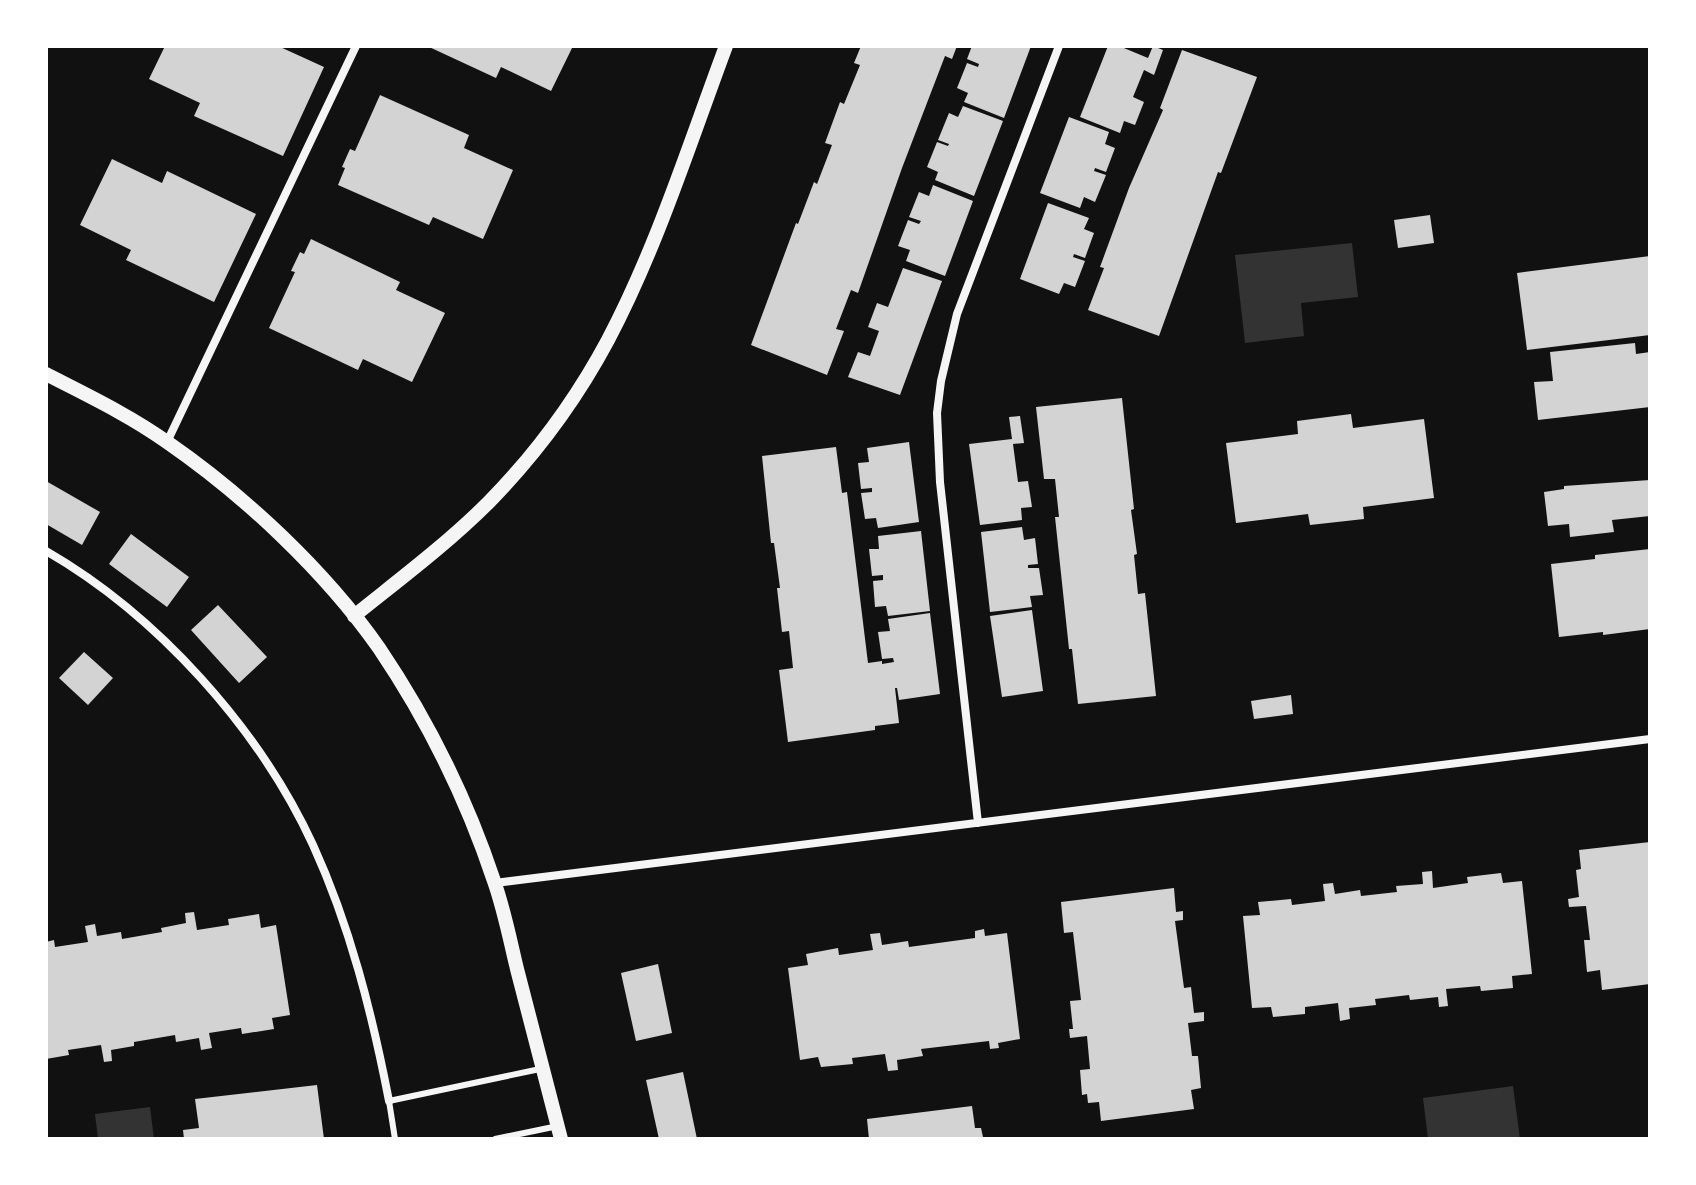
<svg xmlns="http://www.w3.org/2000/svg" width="1696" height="1185" font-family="'PT Serif',serif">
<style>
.water{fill:#333}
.building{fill:#d3d3d3}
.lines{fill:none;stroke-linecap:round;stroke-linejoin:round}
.service{stroke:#f5f5f5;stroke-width:6}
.minor{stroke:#f5f5f5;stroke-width:8}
.tertiary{stroke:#f5f5f5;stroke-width:14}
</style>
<rect width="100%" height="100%" fill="#111"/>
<path class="water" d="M1352,243L1358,297L1301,303L1304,336L1245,343L1235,255Z
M1513,1086L1520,1139H1428L1423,1098Z
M150,1107L154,1139H98L95,1114Z"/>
<path class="building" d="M165,46H278L324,67L283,156L194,116L200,103L149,79Z
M427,46H573L551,91L501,67L496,78Z
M861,46H957L952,59L945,56L902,168L858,293L851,290L836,329L844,331L827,375L751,345L796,223L798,224L814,182L817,184L832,145L825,143L840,102L844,104L860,65L854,63Z
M972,46H1031L1004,118L964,102L968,93L957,88L967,63L978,67L979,64L967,59Z
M1108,46H1119L1148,58L1153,46L1163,50L1154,75L1144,70L1133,97L1144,102L1135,125L1124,121L1120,133L1080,117Z
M1182,50L1257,77L1221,173L1218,172L1159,336L1088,310L1104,268L1100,267L1129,188L1163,110L1160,108Z
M380,95L469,135L464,148L513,170L483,239L433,217L429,225L338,185L345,168L342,167L350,149L355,151Z
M963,106L1003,121L974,196L935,180L938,172L927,167L937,142L948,146L949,144L938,140L949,113L958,117Z
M1069,117L1109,132L1105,144L1115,148L1106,172L1095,168L1094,171L1106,175L1095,202L1084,197L1080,208L1040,193Z
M112,159L162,183L167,171L256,214L214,302L126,260L131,250L80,225Z
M933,185L973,201L945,276L906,261L910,250L898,246L908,220L919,224L921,221L909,217L919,192L929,196Z
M1048,203L1089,218L1084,229L1094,233L1085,258L1074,254L1073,257L1085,261L1075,287L1064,283L1059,294L1020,279Z
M1430,215L1434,243L1398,248L1394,220Z
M311,239L400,282L396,290L445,313L412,382L363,359L358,370L269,328L295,272L291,271L300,252L304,254Z
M1650,256V335L1527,350L1517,273Z
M903,268L942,281L900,395L848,377L858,352L870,356L879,331L868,327L877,303L888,307Z
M1635,343L1636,354L1650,352V407L1538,420L1534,382L1553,381L1550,352Z
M1122,398L1134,509L1131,510L1137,554L1134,555L1138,594L1145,593L1156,696L1078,704L1072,649H1069L1055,517H1059L1055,479H1044L1036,407Z
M1351,414L1353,428L1424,419L1434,498L1363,507L1364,519L1310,525L1308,514L1236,523L1226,443L1298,434L1297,421Z
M1020,416L1024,443L1013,444L1018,482L1028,481L1032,507L1021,508L1022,520L980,525L969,444L1012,439L1009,417Z
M909,442L919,522L878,528L876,518L865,519L861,493L872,492V488L861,489L858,463L869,462L867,448Z
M836,447L842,493L847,492L868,663L882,661V664L894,662L893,658L882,659L878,632L890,631L888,619L930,613L940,694L899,700L897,688H895L899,723L875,726V730L788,742L779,670L793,668L789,631L782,632L777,588H780L774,543H771L762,456Z
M1650,480V516L1612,520L1614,532L1570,537L1569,524L1548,526L1544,492L1564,489V486Z
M46,481L100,512L82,545L46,524Z
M1022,527L1024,540L1035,538L1038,564L1028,565V568H1039L1043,595L1030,596L1032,607L990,612L981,532Z
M921,531L930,611L888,616L886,606L875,607L873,581L883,580V575L872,576L869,549H879L878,536Z
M131,534L189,577L167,607L109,564Z
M1650,549V629L1603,635V632L1559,637L1551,564L1595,559V555Z
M218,605L267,657L239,683L191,630Z
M1032,610L1043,691L1002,697L990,616Z
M84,652L113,678L88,705L59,678Z
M1291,695L1293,714L1254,719L1251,701Z
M1650,842V984L1602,990L1600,970L1587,972L1584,940H1590L1586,906L1569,907L1568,899L1579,897L1576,870L1581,869L1579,850Z
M1432,871L1433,888L1468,883L1467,877L1501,873L1503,883L1522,881L1532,974L1512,976L1513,988L1481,991L1480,986L1446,989L1448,1006L1439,1007L1438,997L1410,1000L1409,995L1375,999L1376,1005L1349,1008L1350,1019L1340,1021L1338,1003L1305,1007V1014L1273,1017L1271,1007L1252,1008L1243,916L1260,915L1258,902L1291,899L1292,905L1325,901L1323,884L1333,883L1335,894L1360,890L1361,896L1397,892L1396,886L1423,884L1422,872Z
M1174,888L1176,912L1183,911V920L1175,921L1184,988L1191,987L1194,1013L1204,1012V1021L1188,1023L1192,1056H1198L1201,1088L1191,1090L1194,1109L1101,1121L1099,1102L1088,1103L1087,1094L1082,1095L1080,1070L1090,1069L1087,1036L1070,1038L1069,1029H1073L1070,1001L1081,1000L1073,932L1064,933L1061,902Z
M194,912L197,930L229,925L228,919L259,914L261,928L276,925L290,1015L272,1018L274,1029L242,1034L241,1028L209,1033L212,1048L201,1050L199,1038L176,1042L175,1035L134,1042V1046L111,1050L112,1061L104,1062L101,1045L68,1050L69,1055L46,1059V942L54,940L55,947L88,942L85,926L95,924L97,936L121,932L122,939L162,932L161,928L186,923L185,913Z
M984,929L985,936L1007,933L1020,1039L998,1043L999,1048L990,1049L989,1041L921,1049L923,1056L897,1060L898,1070L888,1071L885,1054L852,1058L853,1064L821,1067L818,1057L800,1060L788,968L808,965L806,954L838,948L839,955L873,950L870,934L880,933L882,945L908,941L909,947L975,938V931Z
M658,964L672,1033L636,1041L621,973Z
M683,1072L697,1139H659L646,1080Z
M317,1085L324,1139H184L183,1130L199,1128L195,1099Z
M972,1106L975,1128H981L983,1137L974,1139H869L867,1119Z"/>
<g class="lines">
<path class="service" d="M395,1139L389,1101L540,1069
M495,1139L558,1126"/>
<path class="minor" d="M167,442L356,46
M46,551C157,615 259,728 313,845C350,926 372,1013 389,1101
M978,823L940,482L937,413L941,381L957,314L1059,46
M495,883L1650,739"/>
<path class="tertiary" d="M46,374C87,395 129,415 167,442C245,496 325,571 379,648C427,719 467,800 494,881C504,909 510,940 517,969C532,1026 546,1082 561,1139
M354,616C400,579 447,544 489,502C535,455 577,398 608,340C657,247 689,145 726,46"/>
</g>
<rect width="1696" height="1185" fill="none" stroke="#ffffff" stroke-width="96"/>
</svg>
